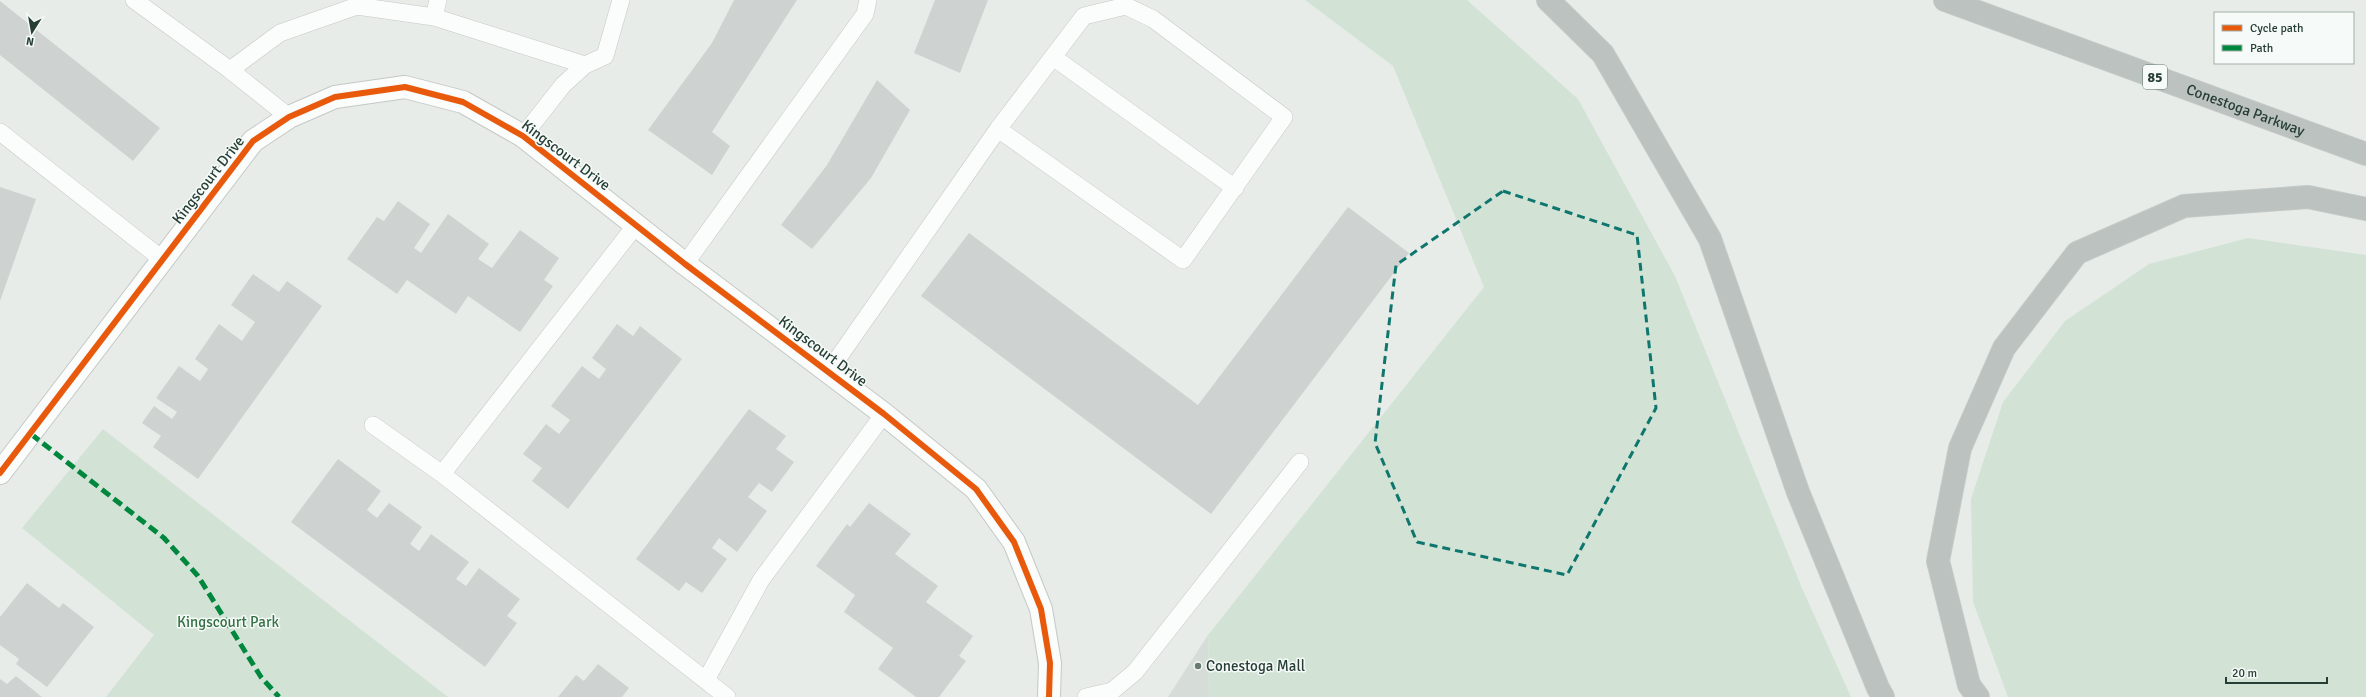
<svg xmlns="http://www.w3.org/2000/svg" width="2366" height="697" font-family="Signika,sans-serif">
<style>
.built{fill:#d6ddd9}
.green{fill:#d2e3d6}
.building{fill:#ced3d1}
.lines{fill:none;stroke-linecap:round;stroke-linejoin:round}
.service-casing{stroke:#c4c9c6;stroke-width:18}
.minor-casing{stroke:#c4c9c6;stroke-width:24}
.motorway-casing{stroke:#c3cac7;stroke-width:24}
.service{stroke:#fbfcfc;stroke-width:17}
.minor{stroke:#fbfcfc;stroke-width:22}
.motorway{stroke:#bcc2c0;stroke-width:22}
.quiet{stroke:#00873e;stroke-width:5;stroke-dasharray:10 5;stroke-linecap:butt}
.cycleway-casing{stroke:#f6faf8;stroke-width:8}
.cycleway{stroke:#e8590c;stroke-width:6}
.marked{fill:none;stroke:#0f766e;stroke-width:3;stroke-dasharray:8 5;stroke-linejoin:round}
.poi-dot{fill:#6a7b74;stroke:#f6faf8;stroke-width:1.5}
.labels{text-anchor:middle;stroke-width:3;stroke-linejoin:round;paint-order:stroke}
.shield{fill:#f6faf8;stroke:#647670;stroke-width:1}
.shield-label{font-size:14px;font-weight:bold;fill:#263e35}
.street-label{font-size:15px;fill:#263e35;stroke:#f6faf8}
.park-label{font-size:15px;fill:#347145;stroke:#f6faf8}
.poi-label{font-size:15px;fill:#263e35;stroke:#f6faf8;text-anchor:start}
</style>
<rect width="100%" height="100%" fill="#e7ece9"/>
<path class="built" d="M1208,635L1209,697H1168Z"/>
<path class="green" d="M1305,0H1467L1578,99L1675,276L1802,588L1851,697H1209L1208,635L1484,287L1393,66Z
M2248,238L2366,255V697H2008L1973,602L1971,499L2003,402L2065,321L2149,264Z
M103,429L448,697H106L154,635L22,528Z"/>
<path class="building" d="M734,0H797L712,132L730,146L712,175L648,130L712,43Z
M935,0H988L960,73L914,53Z
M0,1L160,128L133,161L0,55Z
M877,80L910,110L871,178L812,249L781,225L827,165Z
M0,187L36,199L0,301Z
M398,201L430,224L414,248L421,253L448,214L489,244L478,259L492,268L520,230L559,258L544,280L553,286L520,332L468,296L456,314L407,280L397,294L347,259L377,217L384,221Z
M1348,207L1409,253L1211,514L921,296L969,233L1198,405Z
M253,274L279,292L287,281L322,306L198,479L153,447L161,436L142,423L154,406L172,419L177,412L156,398L179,366L200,381L208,369L195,359L219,324L242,341L255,322L231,305Z
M617,324L633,336L640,326L682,359L568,509L532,481L542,468L523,454L546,424L559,434L570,420L551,406L582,366L599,379L606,369L592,358Z
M749,409L786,436L776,449L794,462L772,492L759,483L748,497L767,511L737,552L719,538L712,548L727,559L702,593L686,582L679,591L636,559Z
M338,459L381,491L367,510L377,518L389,503L422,527L410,544L419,551L431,534L469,562L456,579L466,586L479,568L520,599L507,616L517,623L485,667L291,522Z
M869,503L911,534L895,554L938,586L926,602L973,636L959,656L966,661L939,697H916L878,669L893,648L844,612L855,595L816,566L847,524L850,527Z
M27,583L59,608L63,603L94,627L47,687L16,664L19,659L0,645V617Z
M598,664L629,688L622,697H558L576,675L584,681Z
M16,676L42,697H0V679L7,684Z"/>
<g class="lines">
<defs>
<path id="service" d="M134,0L230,70L289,117
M434,17L438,0
M1053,57L1235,188
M230,70L280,33L357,6L434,17L585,65
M0,132L163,260
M523,136L563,85L585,65L605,56L621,0
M685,264L865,14L868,0
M829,371L998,129L1084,16L1126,6L1153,19L1284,117L1183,260L998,129
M373,425L442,474L727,697
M442,474L636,225
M706,680L761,580L884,414
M1086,697L1112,691L1135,672L1300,462"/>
<path id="minor" d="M0,473L253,141L289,117L335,97L405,87L463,102L523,136L685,264L884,414L976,489L1014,542L1041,609L1050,663L1049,697"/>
<g id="motorway">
<path d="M1548,0L1603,54L1710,239L1798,492L1878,688L1883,697"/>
<path id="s1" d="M1945,0L2366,154"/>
<path d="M1978,697L1969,685L1938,561L1960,448L2004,348L2077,253L2184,206L2308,197L2366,209"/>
</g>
</defs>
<use href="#service" class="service-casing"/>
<use href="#minor" class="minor-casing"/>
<use href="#motorway" class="motorway-casing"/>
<use href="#service" class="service"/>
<use href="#minor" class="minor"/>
<use href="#motorway" class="motorway"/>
<path class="quiet" d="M31,434L164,538L198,576L261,677L279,697"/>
<defs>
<path id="cycleway" d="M0,473L253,141L289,117L335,97L405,87L463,102L523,136L685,264L884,414L976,489L1014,542L1041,609L1050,663L1049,697"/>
</defs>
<use href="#cycleway" class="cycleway-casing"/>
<use href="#cycleway" class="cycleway"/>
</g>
<path class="marked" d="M1503,191L1637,235L1656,408L1567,575L1417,542L1375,443L1396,265Z"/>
<circle class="poi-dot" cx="1198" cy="666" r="4"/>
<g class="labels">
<rect class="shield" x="2143" y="65" width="24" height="24" rx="3"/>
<g class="shield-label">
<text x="2155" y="82">85</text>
</g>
<g class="street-label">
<text dy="5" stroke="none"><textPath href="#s1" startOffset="320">Conestoga Parkway</textPath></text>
<text transform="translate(566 155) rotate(37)" y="5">Kingscourt Drive</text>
<text transform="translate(208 180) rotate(-52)" y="5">Kingscourt Drive</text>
<text transform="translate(823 351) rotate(37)" y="5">Kingscourt Drive</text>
</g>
<g class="park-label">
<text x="228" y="627">Kingscourt Park</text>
</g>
<g class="poi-label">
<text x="1206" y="671">Conestoga Mall</text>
</g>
</g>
<rect x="2214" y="12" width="140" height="52" fill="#f6faf8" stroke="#a3afaa"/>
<rect x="2222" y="25" width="20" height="6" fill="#e8590c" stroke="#a3afaa"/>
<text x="2250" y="32" font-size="12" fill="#263e35">Cycle path</text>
<rect x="2222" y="45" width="20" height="6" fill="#00873e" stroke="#a3afaa"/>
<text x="2250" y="52" font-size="12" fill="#263e35">Path</text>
<g transform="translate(32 32) rotate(191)" stroke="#f6faf8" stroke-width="3" paint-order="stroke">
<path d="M0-3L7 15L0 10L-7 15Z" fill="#263e35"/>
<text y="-6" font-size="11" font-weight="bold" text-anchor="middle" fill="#263e35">N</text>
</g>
<path d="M2226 677v6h101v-6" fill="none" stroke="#263e35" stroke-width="2"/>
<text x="2232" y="677" font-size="12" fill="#263e35" stroke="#f6faf8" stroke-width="3" paint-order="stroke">20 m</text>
</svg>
